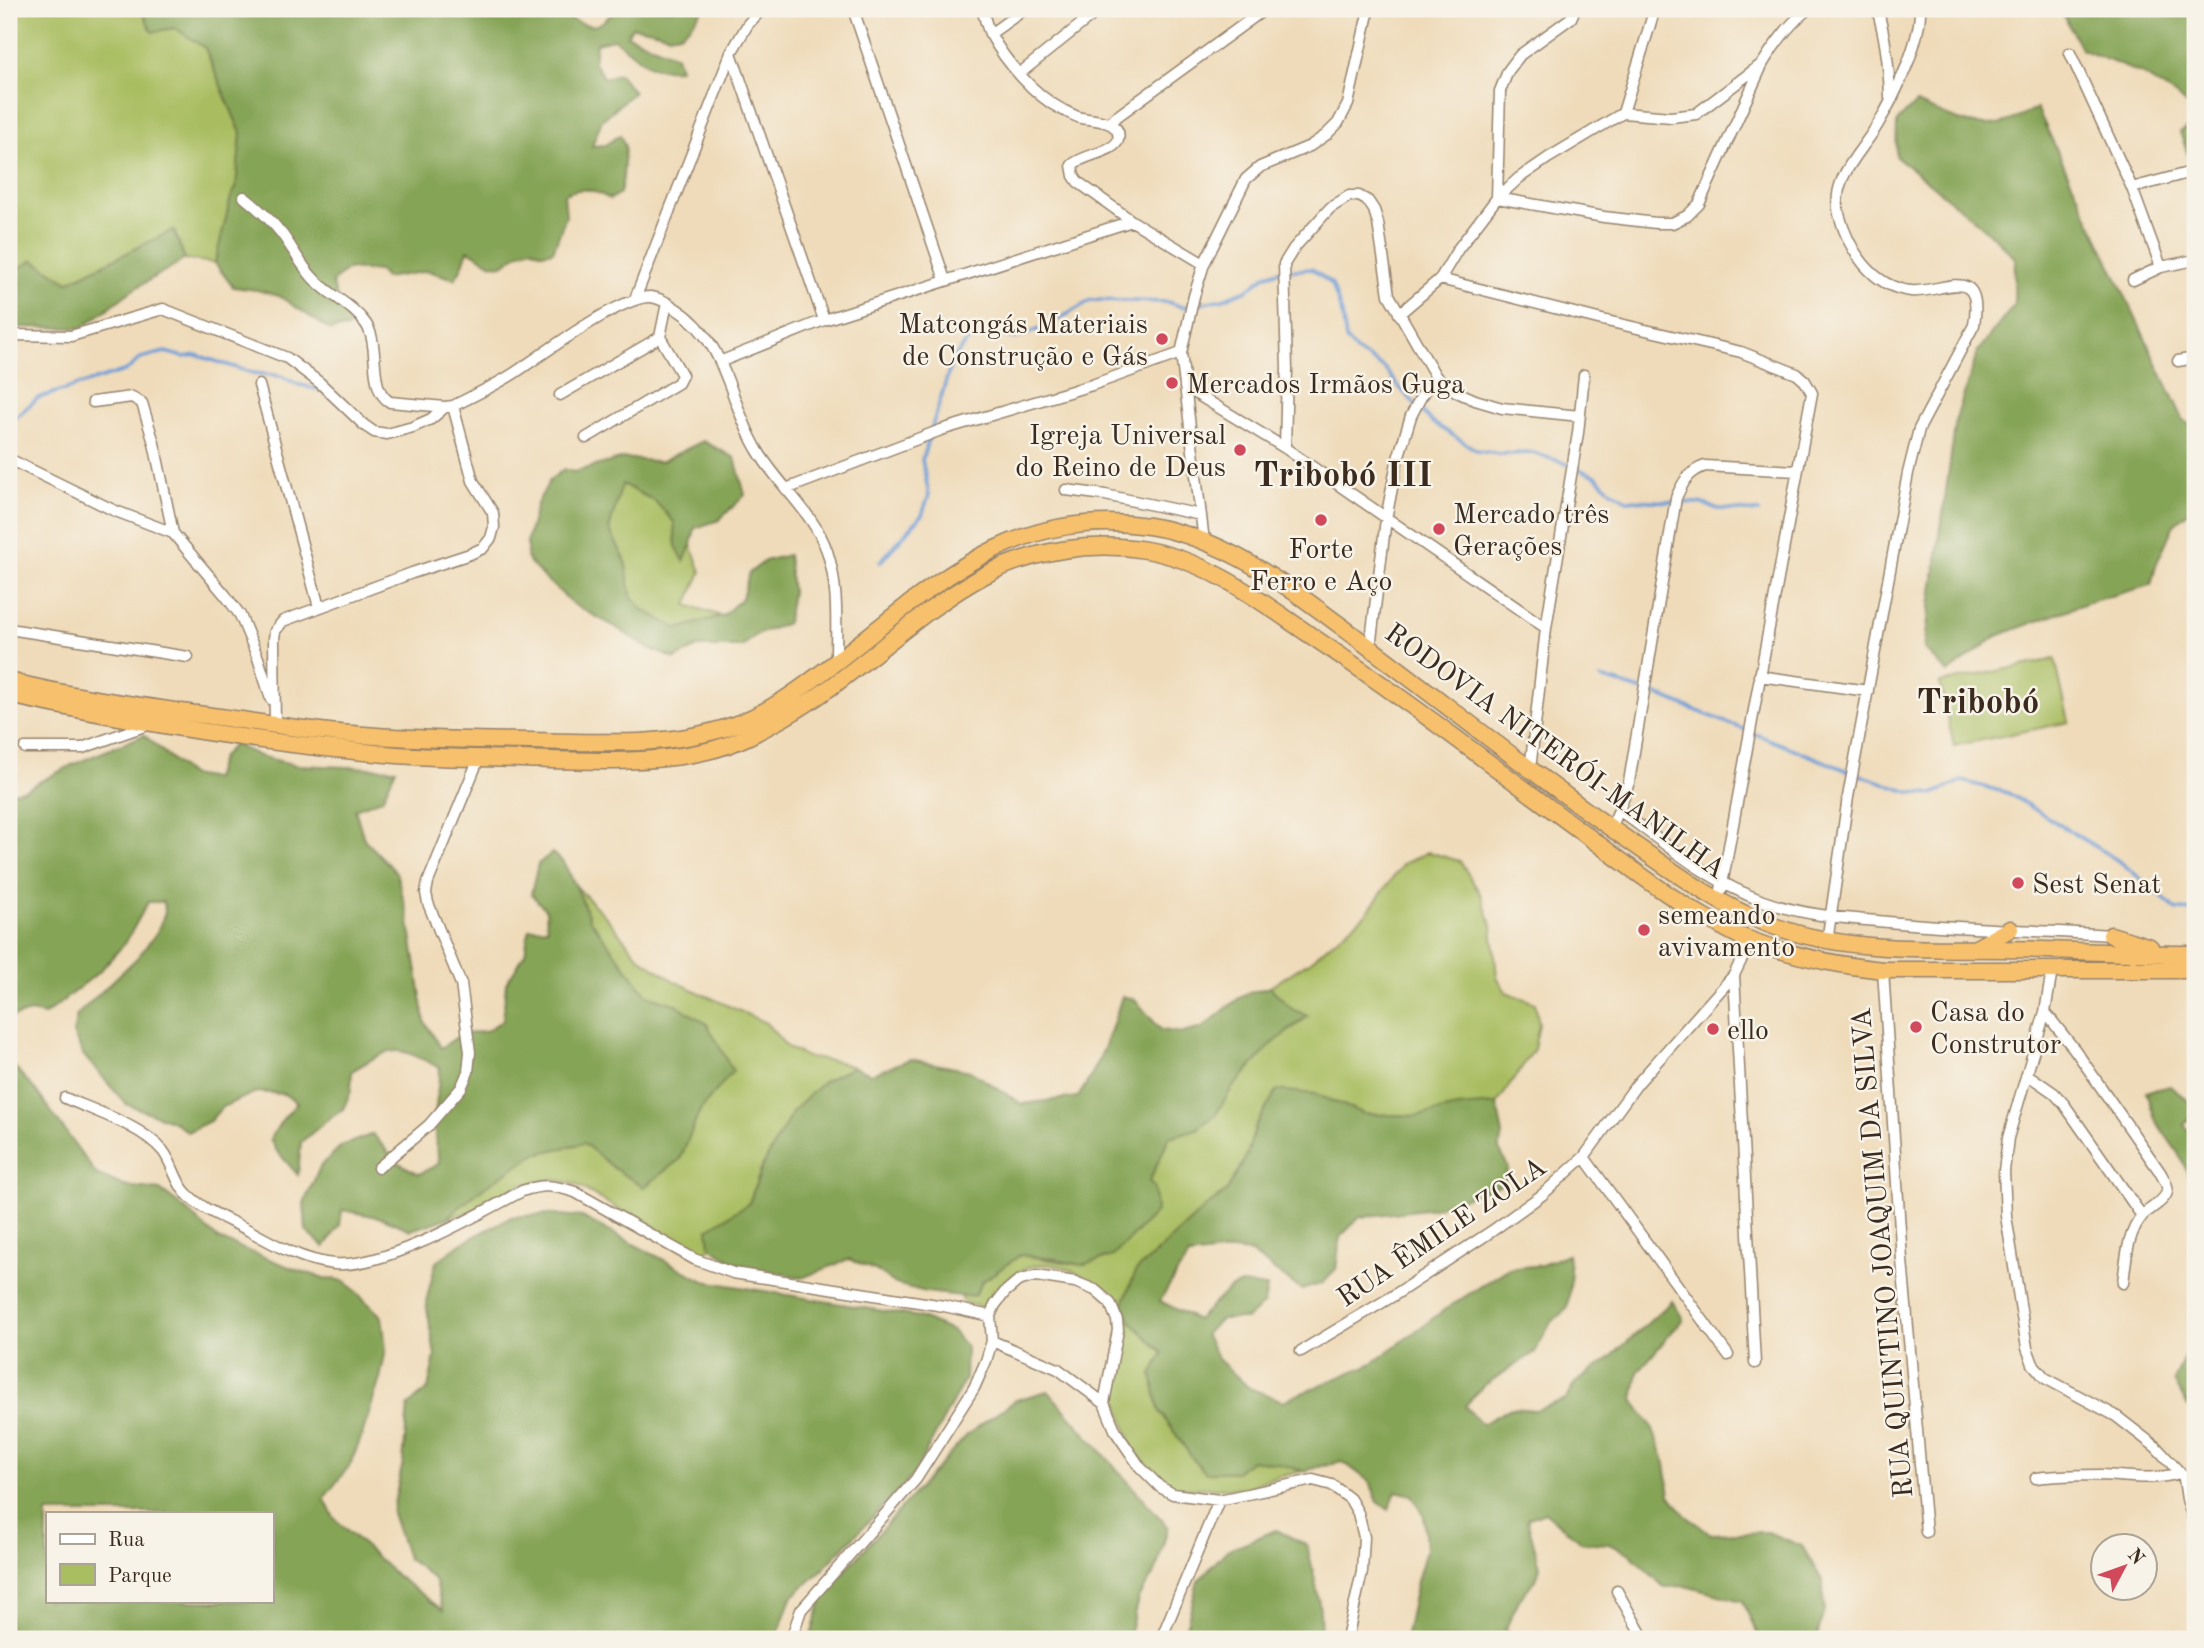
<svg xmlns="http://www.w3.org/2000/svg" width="2204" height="1648" font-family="'Old Standard TT',serif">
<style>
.green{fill:#a9bd61;stroke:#727440;stroke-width:2}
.forest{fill:#86a457;stroke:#60673a;stroke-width:2;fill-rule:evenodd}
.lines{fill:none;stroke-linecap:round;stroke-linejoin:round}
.stream{stroke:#6c9cd6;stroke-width:3.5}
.minor-casing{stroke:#95826c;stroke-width:13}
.trunk-casing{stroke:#95826c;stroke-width:19}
.minor{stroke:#fff;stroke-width:10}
.trunk{stroke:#f7c06c;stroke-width:16}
.poi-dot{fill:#d1495b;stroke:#f7f3e8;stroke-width:2.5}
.labels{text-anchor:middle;stroke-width:5;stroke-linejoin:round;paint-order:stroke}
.poi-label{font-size:28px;fill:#3b2a1e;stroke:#f7f3e8;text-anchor:start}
.street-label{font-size:28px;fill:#3b2a1e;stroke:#f7f3e8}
.district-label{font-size:35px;font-weight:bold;fill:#3b2a1e;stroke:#f7f3e8}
</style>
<rect width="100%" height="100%" fill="#f7f3e8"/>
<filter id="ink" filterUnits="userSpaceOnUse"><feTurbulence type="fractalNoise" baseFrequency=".0143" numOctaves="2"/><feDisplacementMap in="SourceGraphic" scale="14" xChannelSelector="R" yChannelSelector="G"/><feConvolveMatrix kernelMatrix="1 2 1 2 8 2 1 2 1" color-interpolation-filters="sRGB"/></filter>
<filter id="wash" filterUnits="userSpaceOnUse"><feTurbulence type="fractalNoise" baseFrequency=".00686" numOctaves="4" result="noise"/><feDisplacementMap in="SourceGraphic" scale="28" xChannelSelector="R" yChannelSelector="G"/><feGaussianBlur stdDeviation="1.57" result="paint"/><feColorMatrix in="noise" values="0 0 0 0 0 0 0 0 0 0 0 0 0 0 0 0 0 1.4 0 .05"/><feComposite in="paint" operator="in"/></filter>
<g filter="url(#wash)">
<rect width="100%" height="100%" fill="#efdbba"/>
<path class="green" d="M9,9H141L152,31L175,28L205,48L241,133L236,188L231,197L215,263L185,259L174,230L68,282L34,261L9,274Z
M622,484L655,501L674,522L676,546L684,560L691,545L701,572L687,605L721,616L678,629L642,609L631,595L625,560L609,529Z
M2055,659L2069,722L1954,746L1940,683Z
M1428,852L1460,861L1481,895L1492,926L1497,977L1506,992L1535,1003L1539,1024L1534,1049L1497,1104L1458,1107L1416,1116L1365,1114L1315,1094L1256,1125L1247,1155L1227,1191L1206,1207L1136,1271L1130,1321L1163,1353L1152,1375L1159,1410L1193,1459L1205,1472H1236L1251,1460L1276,1463L1303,1471L1266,1480L1245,1488H1166L1132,1447L1117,1400L1124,1332L1114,1295C1080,1273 1046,1248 1008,1279C993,1291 991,1291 986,1309L963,1302L961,1296L975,1295L982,1282L1020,1255L1081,1265L1134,1234L1156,1212L1149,1183L1169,1137L1197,1129L1216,1114L1232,1088L1271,1045L1308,1016L1293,1010L1270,987L1310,961L1366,914L1403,864Z
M576,886L605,916L639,957L674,981L766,1023L788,1048L809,1058L835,1061L853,1067L824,1081L763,1165L749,1203L709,1229L710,1247L701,1258L577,1185L552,1179L518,1186L475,1210L445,1219L484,1187L535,1154L585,1143L615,1169L644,1187L680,1159L700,1110L732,1071L677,1005L647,995L590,920Z"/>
<path class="forest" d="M141,9H568L569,19C598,29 595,29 617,9H703C672,53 673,29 632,27L627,35L676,56L680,69C642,72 642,57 613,39L596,43L594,63L604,78L619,74L634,92L602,120L592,146L605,145L620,135L625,146L623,178L620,193L610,199C591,189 584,186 564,194L566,216L553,251L542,253L531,248L519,253L503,265L492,264L468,250L462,267L455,279L428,271L385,278L379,271L348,269L332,282L341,309L350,320L348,328L330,330L279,296L257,290L233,287L215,263L231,197L236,188L241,133L205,48L175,28L152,32Z
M2054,9H2195V111L2176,96L2142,74L2081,49L2064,16Z
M1916,103C1966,123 1986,138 2037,108L2183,419L2195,429V517L2191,510L2174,524L2156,565L2151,585L2089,602L1997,636L1948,673L1924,649L1956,419L1978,351L2014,305L2015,258C1979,220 1936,190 1896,156L1897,122Z
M2195,124V159L2190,160L2180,132Z
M173,230L185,259L131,291L82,328L9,327V274L33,260L68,282Z
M703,441L735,458L745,495L719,520L695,528L691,545L684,561L676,546L674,522L655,501L622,484L609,529L625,560L631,595L642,609L678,629L724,615L742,598L749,573L765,561L788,555L792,592L787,623L756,635L742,647H697L675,659L646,647L614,626L576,606L542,576L527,559V540L537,504L550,480L564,469L574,472L624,458L660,462Z
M144,735L190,775L214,779L221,758L234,744L259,756L296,765L396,769L382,799L355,809L364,839L396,872L408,916L425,1022L441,1048L460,1035L486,1031L503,1020L506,983L525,954L529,929L547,928L546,910L531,894L538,864L552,853L563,862L576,886L590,920L647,995L677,1005L707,1024L733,1071L700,1110L680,1159L644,1187L615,1169L584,1143L535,1154L484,1187L445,1219L411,1230L383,1218L342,1210L340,1225L324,1247L306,1231L304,1203L320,1167L341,1146L373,1134L395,1161L419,1174L439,1164L434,1126L440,1068C395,1045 395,1045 352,1071L351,1091L343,1109L325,1122L301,1142L298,1175L276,1150L270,1139L282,1120L297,1103L284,1094L256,1092L222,1107L210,1121L187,1132L176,1123L126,1104L84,1056L73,1033L77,1015L138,957L157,932L165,913L163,902H148L126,942L100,971L45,1015L30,1012L9,1018V793L26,789L72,765Z
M1270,987L1293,1010L1308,1015L1271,1045L1232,1088L1216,1114L1197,1129L1169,1137L1149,1182L1154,1187L1156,1212L1113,1256L1081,1265L1055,1259L1020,1255L982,1282L975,1295L961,1296L926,1292L896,1284L877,1271L849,1259L802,1278L737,1264L710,1247L708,1229L749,1203L763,1165L793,1111L824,1081L853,1067L872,1074L910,1059L970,1071L1022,1104L1078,1097C1100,1065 1111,1032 1122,996L1134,999L1161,1030L1183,1033L1202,1028L1243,995Z
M9,1061L37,1092L96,1174L124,1186L160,1190L184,1208L218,1239L297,1270L324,1278L345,1281L382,1317L386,1349L380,1379L361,1438L350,1465L324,1498L334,1518L397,1576L443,1610L434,1579L407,1558L392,1513L403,1462L408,1406L428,1389L435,1356L426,1302L436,1262L462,1243L511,1217L550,1214L582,1217L704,1281L919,1317L952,1331L966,1347L965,1379L914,1474L823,1569L791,1598L776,1639H9ZM47,1513H271V1601H47Z
M2170,1086L2195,1106V1112L2184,1125L2188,1130L2195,1128V1206L2191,1183L2182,1159L2156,1121L2146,1092Z
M1277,1090L1315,1094L1365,1114L1416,1116L1458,1107L1497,1104L1503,1135L1499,1149L1508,1167L1504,1184L1434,1208L1360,1217L1340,1237L1336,1269L1323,1283L1302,1290L1251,1253L1236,1250L1189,1256L1175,1276L1160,1301L1197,1320L1229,1289L1241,1284L1267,1287L1264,1304L1246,1319H1221L1205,1334L1218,1359L1249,1388L1283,1401L1373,1363L1444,1310L1508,1269L1542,1265L1568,1254L1571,1279L1567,1309L1551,1322L1535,1352L1482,1387L1465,1406L1482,1424L1511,1408L1536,1410L1566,1399L1575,1383L1611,1357L1672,1301L1683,1319L1638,1372L1633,1400L1651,1425L1664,1458L1670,1495L1686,1516L1712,1534L1767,1532L1802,1546L1823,1582L1824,1611L1818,1633L1820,1639H1758V1635L1742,1601L1685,1586L1664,1587L1629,1553L1609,1544L1581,1542L1545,1512L1527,1519L1540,1567L1537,1577L1519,1600L1505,1630L1515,1639H1405L1417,1581L1426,1550L1424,1516L1412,1495L1396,1491L1389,1510L1378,1502L1370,1482L1342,1461L1303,1471L1276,1463L1251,1460L1236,1472H1205L1193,1459L1159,1410L1152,1375L1163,1353L1130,1321L1123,1303L1136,1271L1206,1207L1227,1191L1247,1155L1256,1125Z
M2195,1345V1408L2188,1407L2174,1381L2183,1359Z
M1048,1391L1168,1527L1156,1570L1138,1599L1128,1639H810L823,1595L968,1434L1016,1400Z
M1276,1530L1307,1545C1314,1576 1323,1607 1320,1639H1183L1198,1581L1227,1550Z"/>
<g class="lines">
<path class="stream" d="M9,423L38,398L127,370L141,358L165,352L184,357L196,355L253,373L281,376L297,384L324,391
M880,562L922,515L929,495L922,460L952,361L967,341L994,335L1016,338L1046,327L1091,300L1167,302L1183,307L1223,299L1247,290L1266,275L1279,271L1312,269L1332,284L1342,314L1346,339L1355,350L1384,368L1399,387L1432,422L1478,451L1500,454L1533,453L1559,461L1596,476L1610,490L1627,500L1699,503L1719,509L1759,512
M1601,678L1660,696L1846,770L1909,792L1933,794L1962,781L2008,793L2122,863L2177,910L2195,911"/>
</g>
</g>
<g filter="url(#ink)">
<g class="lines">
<defs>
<path id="minor" d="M853,9L945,280
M982,9C985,17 986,27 991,35C1005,61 1034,95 1061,109C1067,112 1074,116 1081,118C1092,120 1123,120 1118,140C1115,152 1082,155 1072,165L1074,176L1078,182L1132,221L1204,264
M1575,9L1571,18L1520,55L1508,71L1500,91L1497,198L1604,217L1656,223H1672L1687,216L1699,204L1763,63C1776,42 1789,24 1808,9
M1877,9C1886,38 1889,66 1890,97
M990,34L1025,9
M731,53L824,320
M2070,53L2132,188L2161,267
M1019,74L1100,9
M1623,113L1671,117L1696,114L1762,64
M1108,123L1265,9
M2132,188L2195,171
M244,197C258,208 271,220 282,234C293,249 301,265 313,278C329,295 353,305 366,324C381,346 367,389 390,402L445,407L453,406C473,396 494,386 513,374C542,355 620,296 651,297C660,298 668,303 675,308C728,341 728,402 758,451C778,485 814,513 827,551C839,587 836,625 836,661
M1440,279L1598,319L1741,352L1797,374L1805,381L1812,393L1719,901
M2133,280L2161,267L2195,260
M635,299L731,53L748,24L762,9
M1399,314L1440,279L1458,249L1497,198L1519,178L1548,158L1623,113L1652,18L1651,9
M9,335L71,336L163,309L287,358L320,383L364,425L374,432L387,434L413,427L431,419L445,407
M660,337L667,303
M722,361L824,320L1132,221
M2178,361L2195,358
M259,385L319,607
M1185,387L1285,448L1546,628
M560,395L660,337L682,375L678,383L586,438
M93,402L132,397L142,403L154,443L173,533
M1285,448L1287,369L1284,264L1294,248L1330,208L1349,196H1359L1368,201L1374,210L1378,223L1389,295L1436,377L1457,392L1475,400L1502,408L1580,416
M9,459L113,510L173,533L226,596L240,615L258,658L271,699
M786,489L941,430L1092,385L1181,353
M1066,490L1105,495L1201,515
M1204,541L1181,353L1194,296L1204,264L1246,179L1260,167L1310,146L1326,135L1338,123L1348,104L1369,9
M9,629L188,657
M1370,648L1386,519L1397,462L1411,416L1421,397L1436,377
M1759,676L1868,691
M275,725L274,639L275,631L283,621L412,573L470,554L483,548L491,538L494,527L493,513L473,481L453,406
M25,748H82L150,724
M1530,770L1546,628L1578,433L1584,375
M1619,810C1664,843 1710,882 1763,901C1799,914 1839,918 1877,921C1955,929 2033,930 2111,935
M1611,828L1619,810L1629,782L1676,498C1683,482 1688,472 1705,466L1796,471
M1827,942L1848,797L1908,473L1919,429L1974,325C1984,261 1941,294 1911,291C1872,287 1848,249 1839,214C1830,178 1862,152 1878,124C1895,96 1921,41 1920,9
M1883,970L1902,1260L1926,1532
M2052,971L2045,1012L2008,1138L2004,1171L2006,1216L2027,1348L2033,1364L2045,1378L2116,1416L2156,1447L2195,1489
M1734,975L1755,1363
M2045,1012L2075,1050L2160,1172C2163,1178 2169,1186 2167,1192C2164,1202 2150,1208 2143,1215C2127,1233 2126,1260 2123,1283
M2028,1075L2054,1093L2064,1104L2142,1216
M65,1098C95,1111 142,1126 163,1151C173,1164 175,1181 186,1193C203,1211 230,1220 250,1231C277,1246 304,1261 334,1264C384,1269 477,1215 522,1191C543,1184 553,1185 575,1192L694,1259L733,1273L944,1306L990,1316
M1584,1157L1728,1355
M378,1168L429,1125L461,1088L468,1072L470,1052L461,984L428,903L426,893L428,882L479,758
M992,1341L1058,1369L1104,1403L1116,1432L1140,1467L1160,1487L1173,1494L1219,1500L1313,1480L1332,1485L1350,1499L1358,1513L1364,1537L1362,1572L1347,1639
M1301,1351L1393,1296L1492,1231L1542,1195L1584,1157L1637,1084L1734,975L1751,940
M2036,1478C2059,1475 2080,1475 2102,1475C2128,1476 2154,1481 2179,1473
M2184,1479L2187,1499L2195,1526
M1617,1591L1644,1639
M791,1639L801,1610L916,1479L974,1388L986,1361L992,1341L990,1316L995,1305L1005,1292L1018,1281L1036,1276L1075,1282L1095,1290L1110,1303L1117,1320L1118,1330L1104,1403
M1161,1639L1219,1500"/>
<path id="trunk" d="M9,681C71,697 134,705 197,714C244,720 291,728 339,733C402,739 466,740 530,741C597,742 667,748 731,726C769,713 801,689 833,664C933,587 1010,506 1149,526C1228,538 1295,592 1357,638C1447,705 1534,775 1625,838C1671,870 1716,904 1768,924C1844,953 1925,948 2004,949C2068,950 2132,954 2195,954
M9,695C137,723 267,744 397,755C438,758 480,758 521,759C582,761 648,765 707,751C734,745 758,732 783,718C855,678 912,614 985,575C1033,550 1093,541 1146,550C1209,561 1259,600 1310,635C1402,696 1490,764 1578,829C1620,860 1661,892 1706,918C1718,924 1730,932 1742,937C1787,955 1835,965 1883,970H2195
M2111,935L2150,947
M1976,948L2010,929"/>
</defs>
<use href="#minor" class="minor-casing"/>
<use href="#trunk" class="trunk-casing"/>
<use href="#minor" class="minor"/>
<use href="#trunk" class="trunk"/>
</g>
</g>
<g class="poi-dot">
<circle cx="1162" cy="339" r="7"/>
<circle cx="1172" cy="383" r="7"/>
<circle cx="1240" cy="450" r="7"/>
<circle cx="1321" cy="520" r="7"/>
<circle cx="1439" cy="529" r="7"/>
<circle cx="2018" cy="883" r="7"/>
<circle cx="1644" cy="930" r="7"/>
<circle cx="1916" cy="1027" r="7"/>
<circle cx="1713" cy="1029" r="7"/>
</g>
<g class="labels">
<g class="poi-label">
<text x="1148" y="333" text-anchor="end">Matcongás Materiais<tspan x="1148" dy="32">de Construção e Gás</tspan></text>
<text x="1186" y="393">Mercados Irmãos Guga</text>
<text x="1226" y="444" text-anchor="end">Igreja Universal<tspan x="1226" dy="32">do Reino de Deus</tspan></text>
<text x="1453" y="523">Mercado três<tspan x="1453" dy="32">Gerações</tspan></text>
<text x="1321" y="558" text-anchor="middle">Forte<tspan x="1321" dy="32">Ferro e Aço</tspan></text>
<text x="2032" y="893">Sest Senat</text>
<text x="1658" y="924">semeando<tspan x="1658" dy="32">avivamento</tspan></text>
<text x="1930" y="1021">Casa do<tspan x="1930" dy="32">Construtor</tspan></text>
<text x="1727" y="1039">ello</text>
</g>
<g class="street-label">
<text transform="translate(1556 750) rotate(36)" y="10">RODOVIA NITERÓI-MANILHA</text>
<text transform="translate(1441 1231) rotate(-34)" y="10">RUA ÊMILE ZOLA</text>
<text transform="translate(1881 1253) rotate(-95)" y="10">RUA QUINTINO JOAQUIM DA SILVA</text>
</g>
<g class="district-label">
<text x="1343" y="486">Tribobó III</text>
<text x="1978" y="713">Tribobó</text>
</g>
</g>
<rect width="2204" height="1648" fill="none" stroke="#f7f3e8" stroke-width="35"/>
<rect x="46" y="1512" width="228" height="91" fill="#f7f3e8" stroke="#aca397" stroke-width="2"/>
<rect x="60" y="1534" width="35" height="10" fill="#ffffff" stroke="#aca397" stroke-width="2"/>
<text x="108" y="1546" font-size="21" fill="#3b2a1e">Rua</text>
<rect x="60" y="1564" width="35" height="21" fill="#a9bd61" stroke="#aca397" stroke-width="2"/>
<text x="108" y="1582" font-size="21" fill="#3b2a1e">Parque</text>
<g transform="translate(2124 1567) rotate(49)"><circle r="33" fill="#f7f3e8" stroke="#aca397" stroke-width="2"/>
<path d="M0-5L12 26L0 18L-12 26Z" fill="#d1495b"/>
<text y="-10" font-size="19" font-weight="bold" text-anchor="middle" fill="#3b2a1e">N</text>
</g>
</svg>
